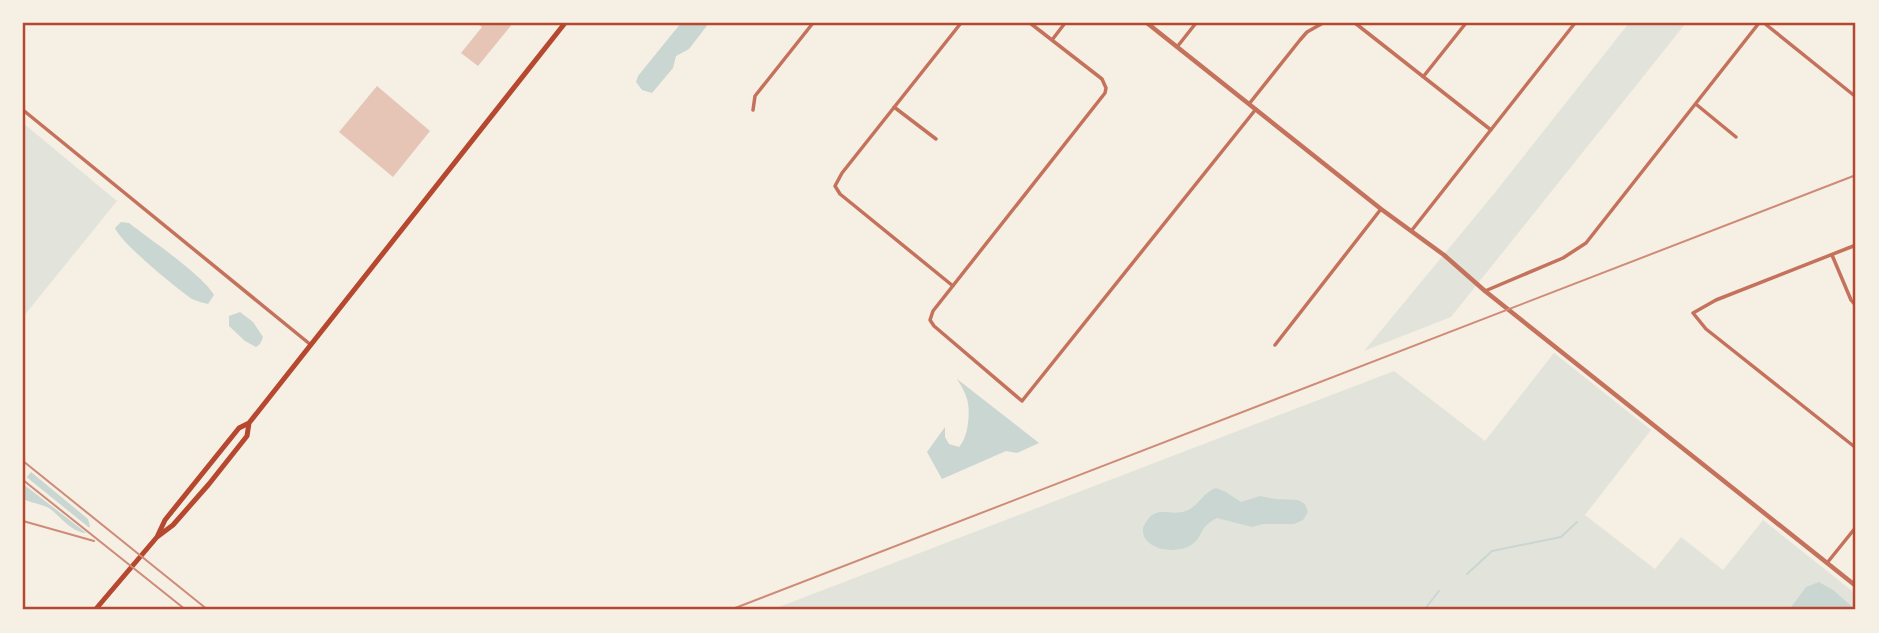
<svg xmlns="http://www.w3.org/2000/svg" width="1879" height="633" font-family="'Source Sans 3',sans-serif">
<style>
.green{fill:#e2e4dc}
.water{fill:#c9d6d2}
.pier{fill:#f6efe4}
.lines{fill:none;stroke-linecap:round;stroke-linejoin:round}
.stream{stroke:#c9d6d2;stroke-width:2}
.building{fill:#e6c5b7}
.minor{stroke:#c5725c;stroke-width:3.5}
.tertiary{stroke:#c5725c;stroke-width:4.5}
.secondary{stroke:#b5482f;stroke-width:5}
.rail{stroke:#cf8b77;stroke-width:2}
.neatline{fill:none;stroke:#b5482f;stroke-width:2.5}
</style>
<rect width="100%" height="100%" fill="#f6efe4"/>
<path class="green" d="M1629,23H1686L1451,317L1364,351L1493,195Z
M23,123L117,201L23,317Z
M1554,353L1651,430L1585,515L1655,569L1681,537L1723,570L1763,520L1856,594V610H771L1394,371L1485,441Z"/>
<path class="water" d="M681,23H709L689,49L676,56L673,68L652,93L642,90L636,82L638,76Z
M121,222L129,223C148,238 204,276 214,295L208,304C203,303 197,301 192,299C176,288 121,243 115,228Z
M240,312L253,322L263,337L260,344L256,347L245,341L229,326V316Z
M957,379L1039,443L1017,453L1006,451L942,479L927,452L945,427V437L949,444L959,447C968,438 971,412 967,399C965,392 961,385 957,379Z
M31,472L88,519L90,526L86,533C71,532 61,517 49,508C42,504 31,503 23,499V482Z
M1216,488L1226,492L1241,502L1260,496L1275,499L1298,500L1305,504L1308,512L1303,520L1294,524H1263L1252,527L1217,518C1198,527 1204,537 1191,545C1176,555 1141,550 1143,528C1155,500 1171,520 1190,509C1200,503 1204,492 1216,488Z
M1819,582L1833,590L1856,610H1789L1806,587Z"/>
<path class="pier" d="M24,475L92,530L89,535L23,484Z"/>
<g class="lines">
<path class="stream" d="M1467,574L1492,551L1561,537L1577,522
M1424,610L1439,591"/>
</g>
<path class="building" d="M477,23H513L478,66L461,53L482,27Z
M377,86L430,131L393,177L339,132Z"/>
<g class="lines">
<path class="minor" d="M1030,23L1102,79L1106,88L1105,93L933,311L930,320L934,326L1022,401L1256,109
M1355,23L1491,130
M1764,23L1856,97
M1052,40L1065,23
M1177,47L1196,23
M1423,77L1466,23
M1249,104L1300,40L1307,32L1323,23
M1697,105L1736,137
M894,107L936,139
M23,110L311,345
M753,110L755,96L813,23
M1412,230L1575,23
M1856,245L1716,300L1693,313L1706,329L1856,448
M1832,255L1851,300L1856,306
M953,286L840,194L835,186L842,173L961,23
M1485,291L1563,258L1586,243L1759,23
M1275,345L1381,209
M1827,563L1856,527"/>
<path class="tertiary" d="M1147,23L1381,209L1444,255L1485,291L1856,586"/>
<path class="secondary" d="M157,537L165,520L239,428L249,423L565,23
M95,610L157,537L173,525L209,484L247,436L249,423"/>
<path class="rail" d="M23,461L208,610
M23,480L186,610
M23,521L94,541
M730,610L1856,175"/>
</g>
<rect width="1879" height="633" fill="none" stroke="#f6efe4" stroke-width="49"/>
<rect x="24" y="24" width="1830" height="584" class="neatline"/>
</svg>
